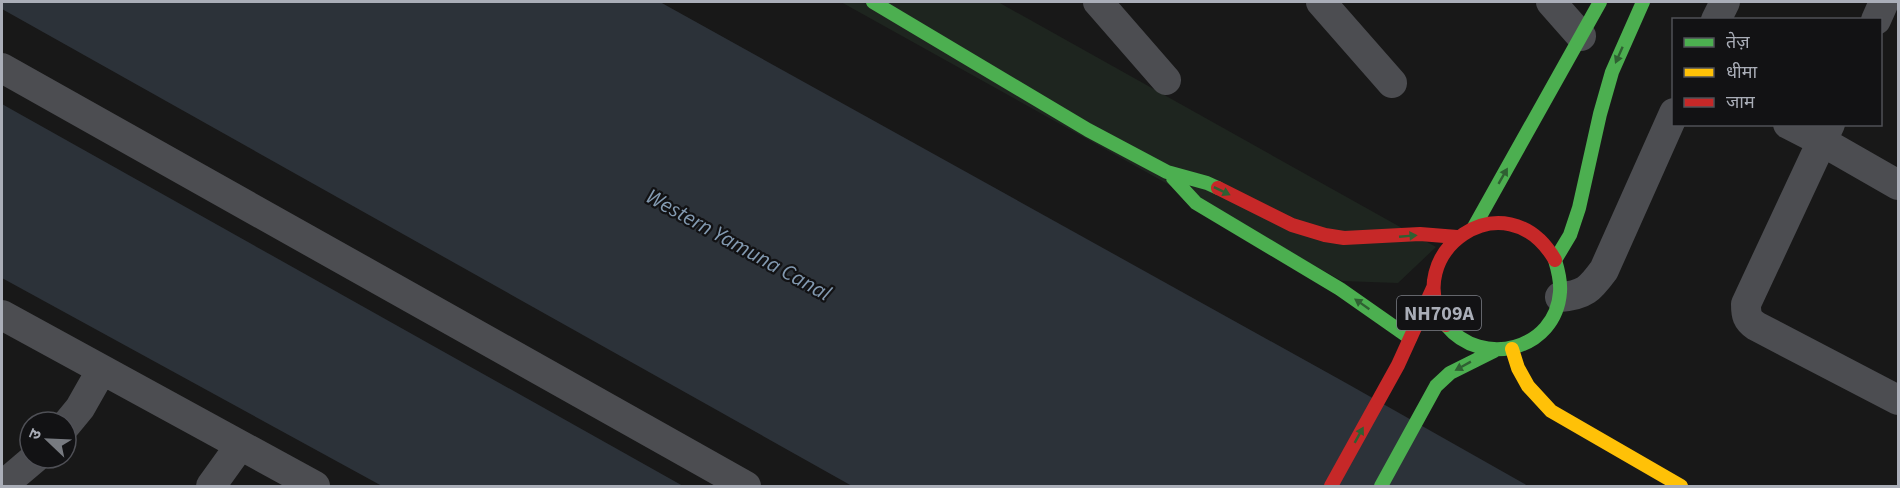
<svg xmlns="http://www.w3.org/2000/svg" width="1900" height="488" font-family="'Source Sans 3','Noto Sans Devanagari',sans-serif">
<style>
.green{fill:#1e251f}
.water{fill:#2c3239}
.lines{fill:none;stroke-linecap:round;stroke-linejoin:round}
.street{stroke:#4c4d51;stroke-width:30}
.fast{stroke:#4caf50;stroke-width:14}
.slow{stroke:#ffc107;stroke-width:14}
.jam{stroke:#c62828;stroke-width:14}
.oneway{fill:#2f6032}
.labels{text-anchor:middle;stroke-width:4.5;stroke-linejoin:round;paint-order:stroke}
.shield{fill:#121214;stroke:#7c7f87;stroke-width:1.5}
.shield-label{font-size:20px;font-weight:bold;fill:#aaaeb8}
.water-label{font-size:22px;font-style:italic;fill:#839ab1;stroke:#121214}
</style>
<rect width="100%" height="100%" fill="#181818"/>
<path class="green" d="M841,2H998L1436,247L1398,283L1342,281Z"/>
<path class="water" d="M2,2H660L1346,383L1528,486H852L2,9Z
M2,104L9,108L683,486H382L2,278Z"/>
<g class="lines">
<path class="street" d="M1098,2L1166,80
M1321,2L1392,83
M1551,2L1581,36
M1716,20L1725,2
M1876,20L1884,2
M2,68L746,486
M1788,124L1823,142L1898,185
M1830,124L1746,304C1746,315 1747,320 1756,326L1898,400
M1560,297C1585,295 1590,289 1604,270L1674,113
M2,315L315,486
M66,425L80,408L101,371
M2,486L35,458
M211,486L239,447"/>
<path class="fast" d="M873,2L1088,130L1167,172L1207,183L1218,188
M1173,178L1196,203L1340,289L1410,338
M1474,227L1600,2
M1446,325C1482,369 1556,350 1560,292C1561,281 1558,270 1555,260L1570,235L1579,208L1600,114L1612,72L1643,2
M1381,486L1436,386L1450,373L1494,351"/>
<path class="slow" d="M1512,349L1518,368L1528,386L1551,411L1681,486"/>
<path class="jam" d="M1218,188L1292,225L1325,235L1344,238L1420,234L1457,237
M1446,325C1397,254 1506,175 1555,260
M1331,486L1398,365L1433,288"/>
</g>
<defs><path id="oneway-solid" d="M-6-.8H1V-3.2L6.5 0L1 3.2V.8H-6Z" transform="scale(1.5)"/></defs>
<g class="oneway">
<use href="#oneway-solid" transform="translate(1619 55) rotate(114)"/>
<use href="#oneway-solid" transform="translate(1503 176) rotate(-60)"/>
<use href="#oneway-solid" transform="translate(1222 191) rotate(26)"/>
<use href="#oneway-solid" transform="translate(1408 236) rotate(-5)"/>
<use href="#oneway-solid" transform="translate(1362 304) rotate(-145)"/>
<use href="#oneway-solid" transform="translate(1463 366) rotate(151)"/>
<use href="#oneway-solid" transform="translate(1359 435) rotate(-61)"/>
</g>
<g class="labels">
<rect class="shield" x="1397" y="296" width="84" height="34" rx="4.5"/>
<g class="shield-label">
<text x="1439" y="320">NH709A</text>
</g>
<g class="water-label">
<text transform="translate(739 244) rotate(29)" y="8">Western Yamuna Canal</text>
</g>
</g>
<rect width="1900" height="488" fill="none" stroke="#aaaeb8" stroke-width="6"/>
<rect x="1672" y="18" width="210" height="108" fill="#121214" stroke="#4f5056" stroke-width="1.5"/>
<rect x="1684" y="38" width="30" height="9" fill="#4caf50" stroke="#4f5056" stroke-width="1.5"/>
<text x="1726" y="48" font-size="18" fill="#aaaeb8">तेज़</text>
<rect x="1684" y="68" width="30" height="9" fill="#ffc107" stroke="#4f5056" stroke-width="1.5"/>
<text x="1726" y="78" font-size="18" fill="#aaaeb8">धीमा</text>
<rect x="1684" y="98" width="30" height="9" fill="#c62828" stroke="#4f5056" stroke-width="1.5"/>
<text x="1726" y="108" font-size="18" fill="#aaaeb8">जाम</text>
<g transform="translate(48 440) rotate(293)"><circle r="28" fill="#121214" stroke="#4f5056" stroke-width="1.5"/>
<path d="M0-4.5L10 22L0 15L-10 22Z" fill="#777a80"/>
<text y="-9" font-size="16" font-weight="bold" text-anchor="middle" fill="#aaaeb8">उ</text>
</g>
</svg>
